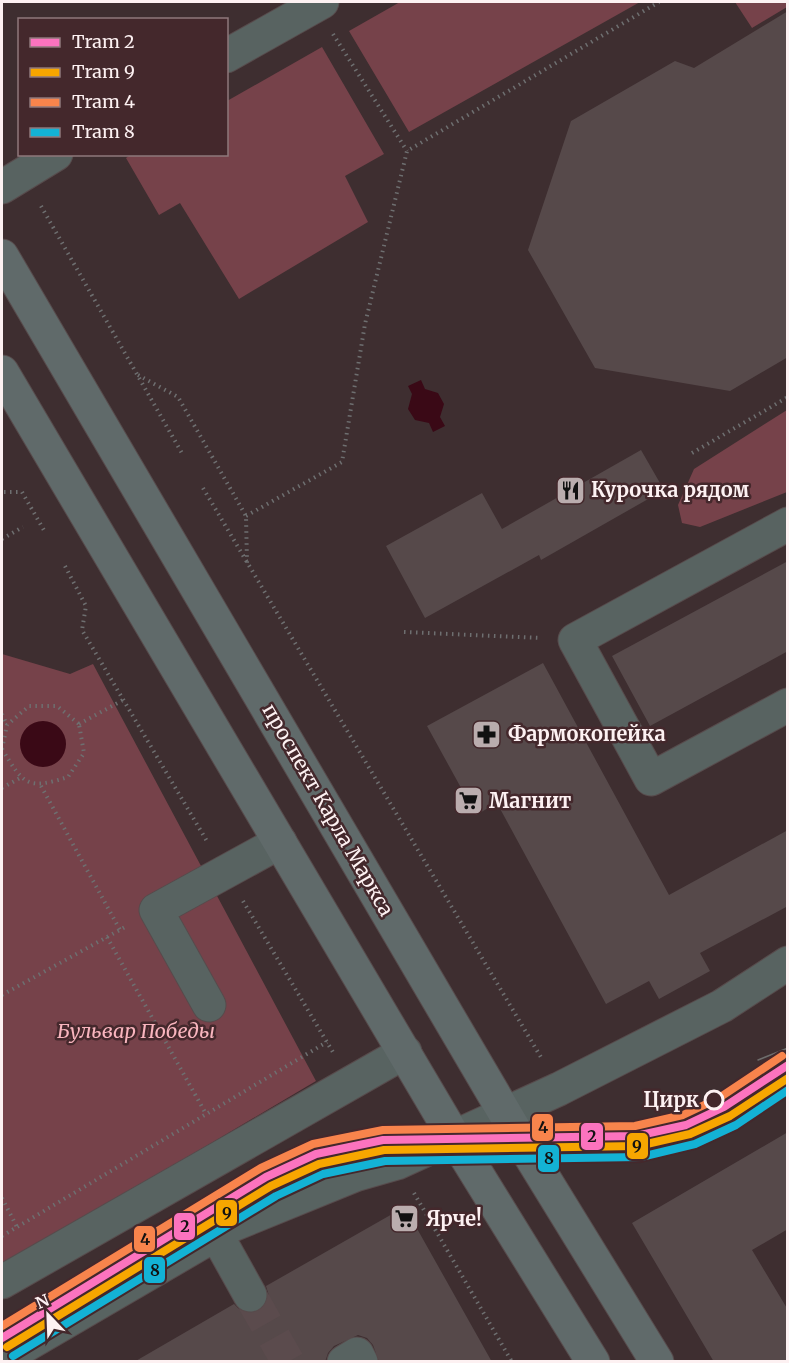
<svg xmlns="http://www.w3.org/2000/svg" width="789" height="1363" font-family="Merriweather,serif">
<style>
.green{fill:#76424a}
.water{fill:#3a0916}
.building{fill:#56494a}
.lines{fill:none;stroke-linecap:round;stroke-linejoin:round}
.minor-tunnel{stroke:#5b4b4d;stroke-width:33;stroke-dasharray:33 16;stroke-linecap:butt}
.minor-casing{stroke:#574b4c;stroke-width:35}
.major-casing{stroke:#574b4c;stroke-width:35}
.path{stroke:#6e6f70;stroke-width:4;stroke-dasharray:1.5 4.5;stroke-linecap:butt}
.minor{stroke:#586361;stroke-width:33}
.major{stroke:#606a6a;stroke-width:33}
.tram{stroke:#6e6d6c;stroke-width:1.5}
.tram-1-casing{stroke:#44282c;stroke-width:12}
.tram-2-casing{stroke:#44282c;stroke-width:12}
.tram-3-casing{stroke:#44282c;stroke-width:12}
.tram-4-casing{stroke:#44282c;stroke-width:12}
.tram-1{stroke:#fc73be;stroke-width:8}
.tram-2{stroke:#f7a600;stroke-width:8}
.tram-3{stroke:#f8844c;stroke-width:8}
.tram-4{stroke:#13b2d5;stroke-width:8}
.stop-dot{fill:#44282c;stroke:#fdf1f2;stroke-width:3}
.labels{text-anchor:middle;stroke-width:5;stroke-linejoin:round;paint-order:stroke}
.poi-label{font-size:20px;font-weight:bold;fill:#fdf1f2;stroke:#44282c;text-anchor:start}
.street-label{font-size:20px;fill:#fdf1f2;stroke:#44282c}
.park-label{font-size:20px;font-style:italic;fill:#f9b5be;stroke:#44282c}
.stop-label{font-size:20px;font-weight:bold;fill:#fdf1f2;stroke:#44282c;text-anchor:end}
.line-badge{stroke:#44282c;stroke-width:2}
.pale-badge-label{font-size:16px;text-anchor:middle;font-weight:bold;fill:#111}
</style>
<rect width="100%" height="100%" fill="#3e2e30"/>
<path class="green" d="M400,2H640L409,132L349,31Z
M735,2H787V7L752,28Z
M322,47L384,154L345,176L368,222L239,299L180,203L159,215L126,158L132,154H226L227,101Z
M787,410V492L700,527L682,523L678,505L694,469Z
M2,654L70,674L93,664L316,1081L2,1267Z"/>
<path class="water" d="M421,380L425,389L438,393L444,404L440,417L445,426L433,432L429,423L415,420L408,409L412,394L408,386Z
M20 744a23 23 0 1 1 46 0a23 23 0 1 1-46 0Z"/>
<path class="building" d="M788,11V357L730,391L595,368L528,250L571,121L675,61L694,68Z
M641,450L664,490L541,560L539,555L425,618L386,546L482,493L502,529Z
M788,561V651L650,726L612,656Z
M543,663L669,895L788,830V906L700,953L710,971L659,999L649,981L606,1004L497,803L476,815L427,726Z
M788,1132V1229L752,1250L788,1310V1362H714L632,1223Z
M394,1213L415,1225L492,1362H379L373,1345L367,1338L358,1335L334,1346L328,1353L325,1362H134L234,1304L241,1311L249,1314L260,1311L266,1304L269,1296L266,1286Z"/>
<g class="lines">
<path class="minor-tunnel" d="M250,1295L288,1362"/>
<defs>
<path id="minor" d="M226,56L322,2
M2,187L56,154
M788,524L575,640L651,779L788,705
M209,1005L156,910L280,842
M216,1234L250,1295
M2,1282L405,1052
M2,1359L230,1226L355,1175L397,1163L559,1089L722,1006L788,963
M344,1362L357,1354L361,1362"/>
<path id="major" d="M2,256L520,1139L657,1362
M2,372L454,1137L593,1362"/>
</defs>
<use href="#minor" class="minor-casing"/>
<use href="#major" class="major-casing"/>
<path class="path" d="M333,34L407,151
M41,206L183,455
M138,375L178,397L246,516L247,563
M692,453L788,397
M203,488L542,1059
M4,492H22L45,532
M246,516L342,462L365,324L407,151L659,2
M2,539L23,527
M65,566L86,606L82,630L208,843
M404,632L541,638
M2,714L7,725
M79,724L123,700
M2,749C24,785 27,790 68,777L84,753L79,724
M2,749L7,725L29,706H57L79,724
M41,786L120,930
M2,788L20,778
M243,901L334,1054
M107,937L206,1114
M2,995L127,926
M414,1193L512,1362
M2,1198L17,1227
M2,1236L327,1042"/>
<use href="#minor" class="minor"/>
<use href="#major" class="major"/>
<path class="tram" d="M758,1060L788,1048"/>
<defs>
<path id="tram-1" d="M2,1338L266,1177L316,1154L383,1140L636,1136L686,1125L724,1107L788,1065"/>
<path id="tram-2" d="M7,1347L271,1186L319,1164L384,1150L638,1146L690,1134L730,1116L788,1078"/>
<path id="tram-3" d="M2,1326L261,1168L313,1144L383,1130L635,1126L683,1115L719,1098L782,1056"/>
<path id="tram-4" d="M13,1356L276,1196L323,1174L385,1161L641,1157L695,1144L736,1125L788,1090"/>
</defs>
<use href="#tram-1" class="tram-1-casing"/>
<use href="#tram-2" class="tram-2-casing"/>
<use href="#tram-3" class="tram-3-casing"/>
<use href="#tram-4" class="tram-4-casing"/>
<use href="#tram-1" class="tram-1"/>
<use href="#tram-2" class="tram-2"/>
<use href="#tram-3" class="tram-3"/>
<use href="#tram-4" class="tram-4"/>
</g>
<defs>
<symbol id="restaurant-square" viewBox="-11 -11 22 22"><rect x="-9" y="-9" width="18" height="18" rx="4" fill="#baadae" stroke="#44282c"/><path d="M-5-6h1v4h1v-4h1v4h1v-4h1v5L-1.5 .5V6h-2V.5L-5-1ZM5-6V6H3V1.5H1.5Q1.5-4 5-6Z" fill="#111"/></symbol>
<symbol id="pharmacy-square" viewBox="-11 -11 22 22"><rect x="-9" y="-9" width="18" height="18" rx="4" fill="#baadae" stroke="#44282c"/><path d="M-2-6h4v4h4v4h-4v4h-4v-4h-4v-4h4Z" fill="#111"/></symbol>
<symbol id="supermarket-square" viewBox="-11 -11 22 22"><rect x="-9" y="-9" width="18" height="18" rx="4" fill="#baadae" stroke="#44282c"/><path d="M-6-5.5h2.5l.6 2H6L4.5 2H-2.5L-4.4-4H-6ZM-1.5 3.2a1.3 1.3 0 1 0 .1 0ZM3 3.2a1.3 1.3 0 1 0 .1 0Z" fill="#111"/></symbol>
</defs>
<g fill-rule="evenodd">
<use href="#restaurant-square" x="554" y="474" width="33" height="33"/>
<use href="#pharmacy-square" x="470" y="718" width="33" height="33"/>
<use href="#supermarket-square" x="452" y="784" width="33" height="33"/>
<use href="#supermarket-square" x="388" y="1202" width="33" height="33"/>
</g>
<circle class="stop-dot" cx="714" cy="1100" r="9"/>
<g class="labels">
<g class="poi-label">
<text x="591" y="497">Курочка рядом</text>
<text x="508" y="741">Фармокопейка</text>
<text x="489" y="808">Магнит</text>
<text x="426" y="1226">Ярче!</text>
</g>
<g class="street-label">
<text transform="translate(328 810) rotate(60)" y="7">проспект Карла Маркса</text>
</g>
<g class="park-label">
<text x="136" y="1038">Бульвар Победы</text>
</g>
<g class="stop-label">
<text x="699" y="1107">Цирк</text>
</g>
</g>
<g class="line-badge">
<rect x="531" y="1113" width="23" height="29" rx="6" fill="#f8844c"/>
<rect x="580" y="1122" width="24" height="29" rx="6" fill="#fc73be"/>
<rect x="626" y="1132" width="23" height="28" rx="6" fill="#f7a600"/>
<rect x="537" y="1144" width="23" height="29" rx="6" fill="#13b2d5"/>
<rect x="215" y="1199" width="23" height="28" rx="6" fill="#f7a600"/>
<rect x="173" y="1212" width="23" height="29" rx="6" fill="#fc73be"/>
<rect x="133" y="1225" width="23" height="28" rx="6" fill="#f8844c"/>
<rect x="143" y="1256" width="23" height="28" rx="6" fill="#13b2d5"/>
</g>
<g class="pale-badge-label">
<text x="543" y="1133">4</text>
<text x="592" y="1142">2</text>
<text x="637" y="1152">9</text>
<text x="549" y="1164">8</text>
<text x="227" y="1219">9</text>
<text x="185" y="1232">2</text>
<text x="145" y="1245">4</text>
<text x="155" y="1276">8</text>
</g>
<rect width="789" height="1363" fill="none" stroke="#fdf1f2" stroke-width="6"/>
<rect x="18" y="18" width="210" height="138" fill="#44282c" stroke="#8e787b" stroke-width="1.5"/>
<rect x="30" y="38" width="30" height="9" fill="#fc73be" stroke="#8e787b" stroke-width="1.5"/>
<text x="72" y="48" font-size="18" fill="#fdf1f2">Tram 2</text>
<rect x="30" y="68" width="30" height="9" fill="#f7a600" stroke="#8e787b" stroke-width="1.5"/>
<text x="72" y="78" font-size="18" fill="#fdf1f2">Tram 9</text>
<rect x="30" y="98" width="30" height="9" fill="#f8844c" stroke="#8e787b" stroke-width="1.5"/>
<text x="72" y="108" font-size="18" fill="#fdf1f2">Tram 4</text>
<rect x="30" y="128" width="30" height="9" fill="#13b2d5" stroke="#8e787b" stroke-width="1.5"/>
<text x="72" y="138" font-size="18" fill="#fdf1f2">Tram 8</text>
<g transform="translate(48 1315) rotate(337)" stroke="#44282c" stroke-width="4.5" paint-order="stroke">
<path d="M0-4.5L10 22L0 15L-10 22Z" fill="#fdf1f2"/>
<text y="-9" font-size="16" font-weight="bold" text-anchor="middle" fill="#fdf1f2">N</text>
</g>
</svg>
